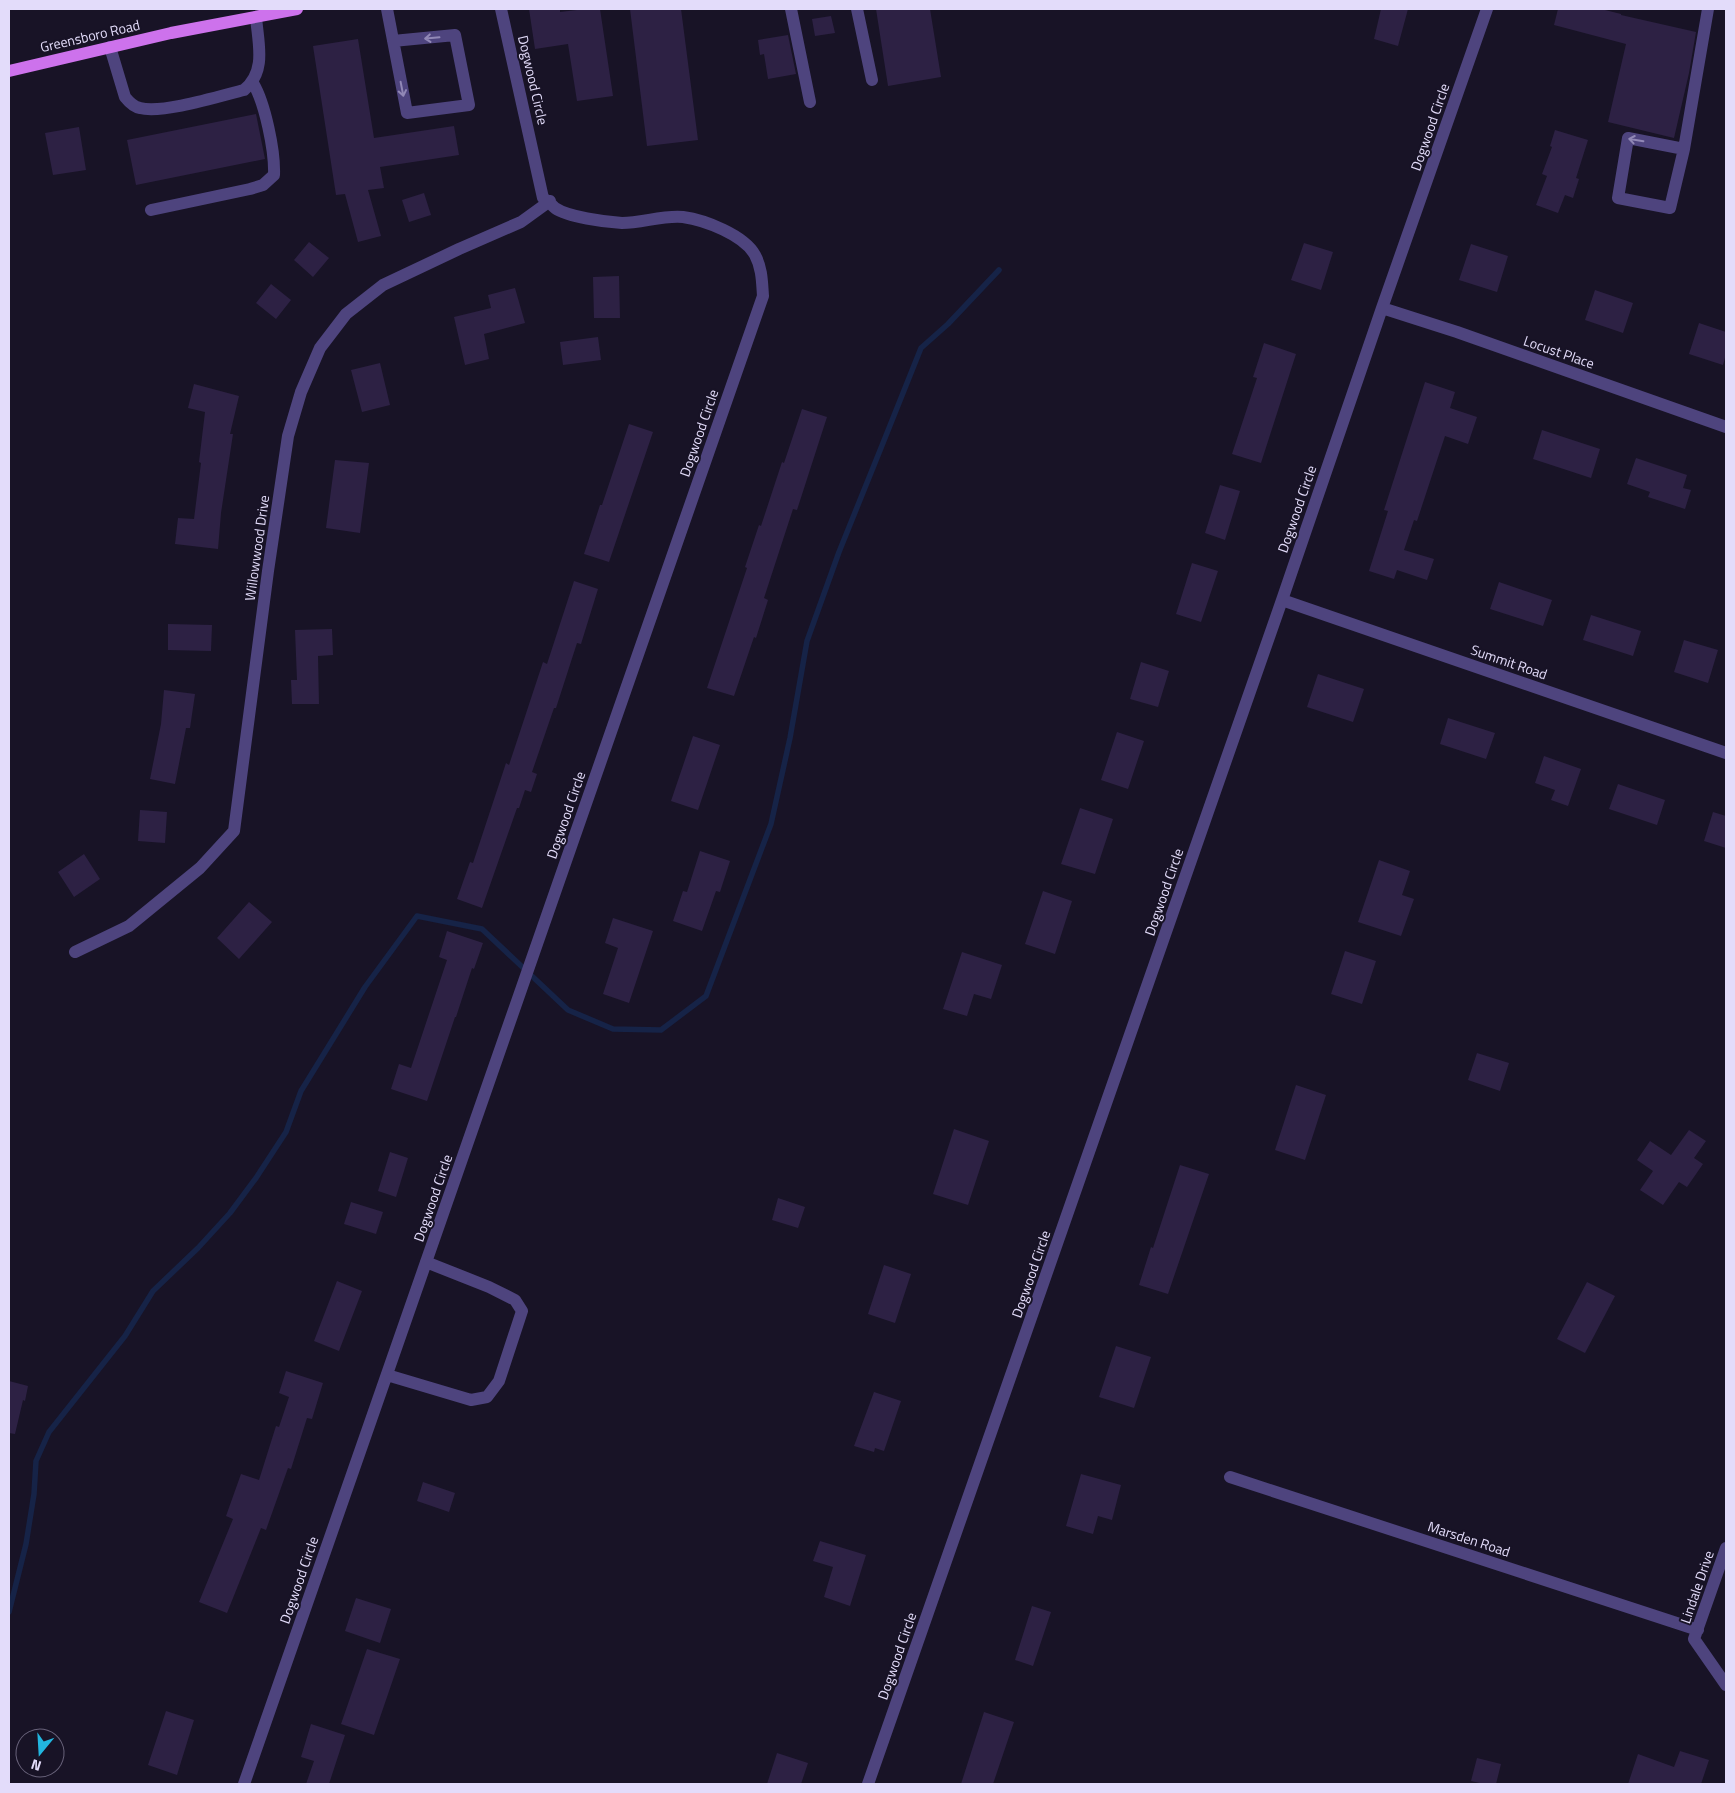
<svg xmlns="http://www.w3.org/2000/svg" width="1735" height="1793" font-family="'Titillium Web',sans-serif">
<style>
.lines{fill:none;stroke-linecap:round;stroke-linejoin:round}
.stream{stroke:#162347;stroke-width:5.5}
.building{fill:#2d2144}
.minor{stroke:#4e447e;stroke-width:12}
.major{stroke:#cd72ec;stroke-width:12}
.oneway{stroke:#9188b6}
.labels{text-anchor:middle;stroke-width:4;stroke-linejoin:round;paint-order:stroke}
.street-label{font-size:14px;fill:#e3dcfa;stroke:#181326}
</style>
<rect width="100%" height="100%" fill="#181326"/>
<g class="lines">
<path class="stream" d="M9,1612L26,1544L34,1494L36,1461L49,1432L125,1336L153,1291L198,1248L230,1213L256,1178L286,1132L301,1091L365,987L417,916L482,929L568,1010L613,1029L661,1030L706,996L771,824L790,738L807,641L839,552L883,443L921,348L948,324L999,270"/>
</g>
<path class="building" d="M529,9H560V12L585,9H600L613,96L577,101L568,44L535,49Z
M630,9H681L698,140L647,146Z
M876,9H930L941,77L888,86Z
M1381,9H1408L1398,46L1374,39Z
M1558,9H1601L1621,14V15L1696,32L1689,73L1674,138L1608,122L1626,44L1554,25Z
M831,16L835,33L815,36L812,19Z
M788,35L796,74L768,79L764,54L760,55L758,40Z
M358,39L374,138L454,126L459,155L380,167L384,188L368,190L381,236L358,242L345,194L336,195L313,46Z
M256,114L265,159L136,185L127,140Z
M79,127L86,170L53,175L45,133Z
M1555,130L1588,140L1576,178L1579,179L1573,198L1565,195L1558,213L1536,205L1547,176L1542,174L1552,147L1550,146Z
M424,193L431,215L409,222L402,200Z
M309,242L329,258L313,277L294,260Z
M1304,243L1333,252L1321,290L1291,280Z
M1471,244L1508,256L1497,292L1459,280Z
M619,276L620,318H594L593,277Z
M271,284L291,300L276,319L256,303Z
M515,288L525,323L484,334L489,359L465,365L454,317L491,308L488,295Z
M1595,290L1633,303L1623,333L1585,320Z
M1699,323L1726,332V354L1723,365L1689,354Z
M598,337L601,360L563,365L560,342Z
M1264,343L1296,354L1261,463L1232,454L1257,378L1253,377Z
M380,363L390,405L362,412L351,370Z
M1425,382L1455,392L1450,408L1477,417L1468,444L1445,436L1417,521L1414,520L1404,550L1434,559L1427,580L1397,570L1394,579L1369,571L1388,511L1384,510Z
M194,384L239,396L230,434H233L221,513L218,549L175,544L178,518L194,519L201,463L199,462L205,412L188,408Z
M802,409L827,417L797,510L793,509L764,598L768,600L756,638L754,637L734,696L707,688L747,568L745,567L759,525L761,526L782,462L784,463Z
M629,424L653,432L609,562L584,554L600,505H602Z
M1542,430L1600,449L1591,478L1533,459Z
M1636,458L1687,475L1683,488L1691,490L1685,509L1648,497L1650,492L1627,484Z
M335,460L369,463L360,533L326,528Z
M1220,485L1240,491L1225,540L1205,533Z
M1192,563L1218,571L1201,622L1176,614Z
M574,581L598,589L581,644L577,643L556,708H554L532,772L537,774L531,792L525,790L519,808H517L482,908L457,899L470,862L473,863L506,763L509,765L543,662L547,664Z
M1499,582L1552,600L1543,626L1490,609Z
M1591,615L1641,631L1633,656L1583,640Z
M168,624L212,625L211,651L168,650Z
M332,629L333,655L318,656L319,704H292L291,680H297L295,630Z
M1684,640L1718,650L1708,683L1674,672Z
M1141,662L1169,671L1158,707L1130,699Z
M1318,674L1364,689L1353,722L1307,707Z
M164,690L195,694L190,728H186L175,784L150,779L161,724Z
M1448,718L1495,733L1486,759L1440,744Z
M1117,732L1144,741L1128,789L1101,780Z
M693,736L720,745L698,810L671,801Z
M1544,756L1581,769L1568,806L1551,800L1555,790L1535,783Z
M1618,784L1665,800L1657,825L1609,809Z
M1080,808L1113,819L1095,874L1061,864Z
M140,810L167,812L165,843L138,841Z
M1713,812L1726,816V848L1704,841Z
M700,851L730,861L720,892L716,891L702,931L673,921L683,891L687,892Z
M84,854L100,879L74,897L58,872Z
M1379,860L1410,871L1402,895L1414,899L1401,936L1358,922Z
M1043,891L1072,901L1055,954L1025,944Z
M249,902L272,922L239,959L217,938Z
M613,918L653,931L629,1003L603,994L618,948L605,943Z
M447,931L483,943L474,969L472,968L456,1017H455L427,1101L391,1089L399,1064L411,1068L447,960L439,957Z
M1345,951L1376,961L1362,1004L1331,994Z
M962,952L1002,965L991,999L974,994L967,1016L943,1009Z
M1477,1053L1509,1063L1500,1091L1468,1080Z
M1296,1085L1326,1095L1305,1160L1275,1150Z
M954,1129L989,1141L968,1205L933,1194Z
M1689,1130L1706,1141L1694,1158L1703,1164L1687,1187L1679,1182L1663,1205L1640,1190L1653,1171L1637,1160L1650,1141L1671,1155Z
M390,1152L408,1158L396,1197L378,1191Z
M1180,1165L1209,1174L1168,1294L1139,1285L1151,1247L1153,1248Z
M778,1198L805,1207L798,1228L772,1220Z
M351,1202L383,1212L376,1234L344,1224Z
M884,1265L911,1274L895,1323L868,1314Z
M337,1281L362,1291L339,1351L314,1341Z
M1587,1282L1615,1296L1585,1353L1557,1339Z
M1116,1346L1151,1357L1134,1408L1099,1397Z
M286,1371L323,1383L312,1419L307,1418L291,1469L288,1468L266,1530L261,1528L227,1613L199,1602L233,1519L226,1516L241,1474L259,1480L276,1426L279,1427L289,1397L279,1393Z
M9,1381L28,1386L25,1401L23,1400L15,1434L9,1433Z
M874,1392L901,1401L884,1451L875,1448L874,1452L854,1446Z
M1081,1474L1121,1485L1112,1520L1098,1516L1093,1534L1066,1526Z
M423,1482L455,1493L449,1512L417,1501Z
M820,1541L866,1555L850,1606L824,1597L833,1567L813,1561Z
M356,1598L391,1609L380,1643L345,1631Z
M1032,1606L1051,1612L1033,1666L1015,1660Z
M367,1649L400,1659L374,1735L341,1724Z
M166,1711L194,1720L177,1775L148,1765Z
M984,1712L1014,1722L993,1784H961Z
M311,1724L345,1735L329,1784H306L314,1761L301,1757Z
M1680,1751L1709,1760L1701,1784H1628L1638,1754L1674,1767Z
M777,1753L808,1763L801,1784H767Z
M1477,1758L1501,1764L1496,1784H1484L1471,1781Z"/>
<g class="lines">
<path class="minor" d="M387,9L407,113L469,105L455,35L393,41
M791,9L810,102
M857,9L872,80
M110,47L125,97C129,102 134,107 140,108C162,114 220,96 244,90C267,71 258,43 256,17
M1684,149L1628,138L1618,198L1670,208L1684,149L1708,9
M151,210L250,189L263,185L274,175C275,151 265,103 253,83
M1382,308L1457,332L1726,427
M1282,600L1726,753
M75,952L129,926L200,868L234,831L268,571L288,436L301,392L320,348L346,314L383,285L459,249L521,222L550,201
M387,1375L471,1400L487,1397L499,1381L522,1311L515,1300L489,1287L426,1262
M1230,1477L1698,1630
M1726,1548L1694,1639L1726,1685
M244,1784L763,296C762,282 762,268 755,255C744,235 705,220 683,217C663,215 642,223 622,223C605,222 568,217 555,208C551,204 548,201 543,198L501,9
M868,1784L1282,600L1382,308L1487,9"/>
<path class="major" d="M9,71L171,33L297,9"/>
</g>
<defs><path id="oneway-shaft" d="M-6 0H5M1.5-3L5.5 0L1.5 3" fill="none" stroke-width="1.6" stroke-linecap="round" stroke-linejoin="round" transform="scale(1.25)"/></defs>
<g class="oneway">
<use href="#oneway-shaft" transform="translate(432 38) rotate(175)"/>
<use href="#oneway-shaft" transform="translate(402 89) rotate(79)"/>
<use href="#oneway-shaft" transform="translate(1636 140) rotate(-171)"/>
</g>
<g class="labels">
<g class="street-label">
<text transform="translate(90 36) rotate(-13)" y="5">Greensboro Road</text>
<text transform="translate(533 80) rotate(77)" y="5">Dogwood Circle</text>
<text transform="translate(1430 127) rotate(-71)" y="5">Dogwood Circle</text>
<text transform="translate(1559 352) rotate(19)" y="5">Locust Place</text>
<text transform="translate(699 433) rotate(-71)" y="5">Dogwood Circle</text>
<text transform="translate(1297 509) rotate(-71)" y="5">Dogwood Circle</text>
<text transform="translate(257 548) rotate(-82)" y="5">Willowwood Drive</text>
<text transform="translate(1509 662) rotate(19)" y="5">Summit Road</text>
<text transform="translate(566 815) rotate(-71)" y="5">Dogwood Circle</text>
<text transform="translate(1164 892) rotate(-71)" y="5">Dogwood Circle</text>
<text transform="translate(433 1198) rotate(-71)" y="5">Dogwood Circle</text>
<text transform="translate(1031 1274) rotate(-71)" y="5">Dogwood Circle</text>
<text transform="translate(1469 1539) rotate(18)" y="5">Marsden Road</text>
<text transform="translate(299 1580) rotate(-71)" y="5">Dogwood Circle</text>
<text transform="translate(1697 1587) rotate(-71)" y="5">Lindale Drive</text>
<text transform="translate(897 1656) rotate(-71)" y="5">Dogwood Circle</text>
</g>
</g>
<rect width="1735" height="1793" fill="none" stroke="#e3dcfa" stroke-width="20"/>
<g transform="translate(40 1753) rotate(198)"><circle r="24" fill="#181326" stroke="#69637b"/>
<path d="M0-4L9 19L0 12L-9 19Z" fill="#22b6e0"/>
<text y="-8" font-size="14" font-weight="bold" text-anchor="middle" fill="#e3dcfa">N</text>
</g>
</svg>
